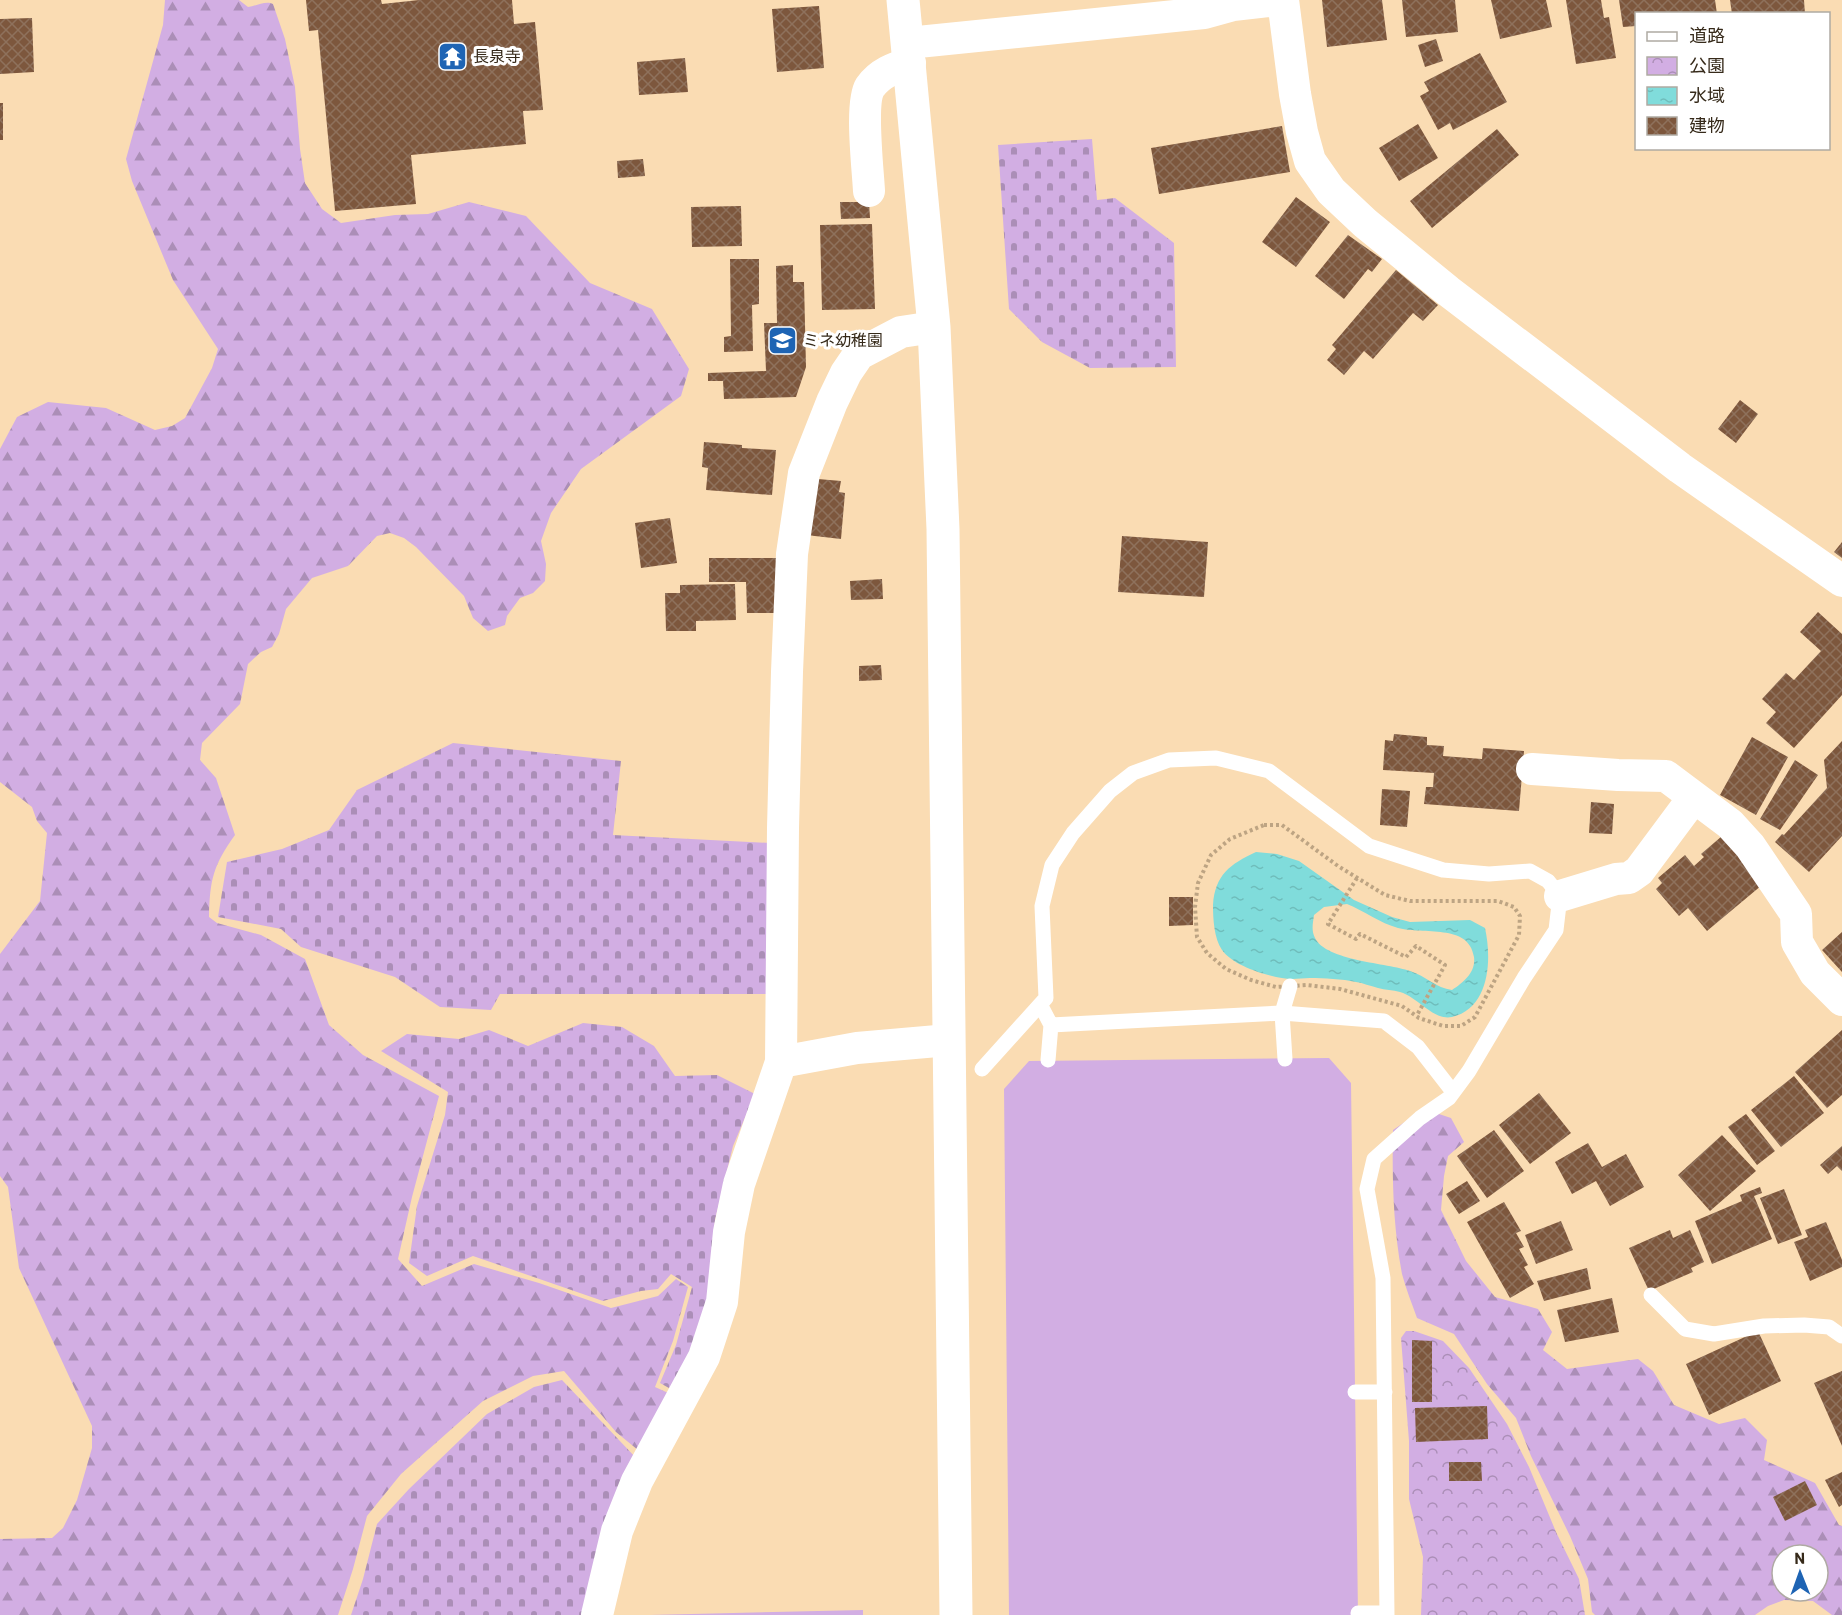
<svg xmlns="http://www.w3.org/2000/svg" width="1842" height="1615" font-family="Barlow,'Noto Sans JP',sans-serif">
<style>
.forest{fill:url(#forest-firs);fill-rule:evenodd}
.cemetery{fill:url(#cemetery-stones)}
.park{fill:url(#park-crowns)}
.pitch{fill:#d2aee3}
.water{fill:url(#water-ripples);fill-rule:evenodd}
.building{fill:url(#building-cross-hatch)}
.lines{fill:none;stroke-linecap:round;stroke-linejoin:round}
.path{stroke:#bda483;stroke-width:4;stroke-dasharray:3 3;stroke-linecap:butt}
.service{stroke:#fff;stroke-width:15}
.minor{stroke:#fff;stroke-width:32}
.tertiary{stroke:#fff;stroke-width:33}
.labels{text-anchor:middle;stroke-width:6;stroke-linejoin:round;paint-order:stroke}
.poi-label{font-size:16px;fill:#362a1a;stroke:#fff;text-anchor:start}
</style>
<defs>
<pattern id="forest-firs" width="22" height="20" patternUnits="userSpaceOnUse" patternTransform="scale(1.5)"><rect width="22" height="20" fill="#d2aee3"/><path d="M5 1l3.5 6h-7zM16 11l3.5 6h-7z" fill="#ab8eb7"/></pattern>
<pattern id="cemetery-stones" width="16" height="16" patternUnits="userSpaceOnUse" patternTransform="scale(1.5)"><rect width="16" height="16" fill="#d2aee3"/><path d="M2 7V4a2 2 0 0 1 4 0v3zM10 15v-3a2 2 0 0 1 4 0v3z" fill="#ab8eb7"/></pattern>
<pattern id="park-crowns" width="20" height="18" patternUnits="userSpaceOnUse" patternTransform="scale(1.5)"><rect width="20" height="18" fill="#d2aee3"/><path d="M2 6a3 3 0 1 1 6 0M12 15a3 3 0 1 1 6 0" fill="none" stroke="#ab8eb7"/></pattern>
<pattern id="water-ripples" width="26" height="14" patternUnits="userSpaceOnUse" patternTransform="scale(1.5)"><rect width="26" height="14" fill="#80dcdb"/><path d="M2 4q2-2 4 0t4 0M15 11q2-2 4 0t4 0" fill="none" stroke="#6fbdbb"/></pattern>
<pattern id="building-cross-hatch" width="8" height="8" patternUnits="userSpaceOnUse" patternTransform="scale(1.5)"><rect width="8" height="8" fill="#7d573d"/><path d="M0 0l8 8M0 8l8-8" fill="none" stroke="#8e715c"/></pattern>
</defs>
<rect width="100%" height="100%" fill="#fadcb3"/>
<path class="forest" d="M165,0H239L248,7C256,6 266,0 273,4L285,39L295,87L300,149L305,183L322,209L341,223L395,215L428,214L469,202L526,216L590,283L652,309L689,369L681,396L581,469L551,513L541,541L546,564L545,581L533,593L520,598L507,616L505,625L488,631L473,618L464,596L416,547L404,538L390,533L377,536L348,566L312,578L286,609L279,634L272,647L261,652L248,664L240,704L202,743L200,760L216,778L235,835C213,866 210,879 209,917L217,923L261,935L305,959L329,1025L363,1055L439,1096L412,1197L398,1259L422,1286L474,1264L539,1283L611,1308L658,1296L676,1279L688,1287L673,1341L655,1387L675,1396L644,1455L616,1432L564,1371L533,1376L483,1401L401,1474L367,1516L353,1569L338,1615H0V1539L52,1538L63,1528L77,1500L92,1448V1426L19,1268L8,1187L0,1176V954L40,901L47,833L37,821L32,807L0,782V449L17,417L48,402L106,408L155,430L172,426L185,418L212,368L218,349L173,280L132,181L126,159L163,25Z
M1424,1109L1451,1118L1464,1142L1448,1156L1444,1176L1441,1210L1466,1261L1495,1297L1538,1309L1552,1332L1543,1350L1567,1369L1638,1359L1653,1371L1674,1405L1719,1424L1745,1418L1767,1440L1764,1460L1815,1483L1839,1525L1842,1526V1615H1832L1813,1601L1784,1600L1768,1606L1755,1615H1595L1592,1612L1588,1579L1570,1536L1531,1456L1516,1418L1487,1384L1454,1334L1417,1318C1412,1304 1406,1289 1402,1274C1393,1226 1392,1178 1393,1130ZM1782,1555H1818V1591H1782Z"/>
<path class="cemetery" d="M1092,139L1097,200L1115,198L1174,243L1176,367L1090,368L1042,342L1009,309L998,145Z
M453,743L621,761L613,835L770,843L773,994H500L491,1010L440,1007L395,977L301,947L281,929L218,917L227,862L282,849L329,830L357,790Z
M583,1023L622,1027L654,1046L675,1076L717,1075L755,1094L733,1146L715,1220L710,1304L676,1392L660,1383L676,1345L692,1287L671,1274L658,1289L641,1291L603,1301L473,1256L427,1276L409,1263L417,1206L445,1115L448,1092L381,1051L407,1034L459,1039L489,1030L528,1046Z
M562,1380L637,1459L584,1615H351L363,1579L377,1524L409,1489L487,1414L534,1387Z"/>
<path class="park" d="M1406,1331H1414L1443,1341L1469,1368L1507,1424L1529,1467L1556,1532L1579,1579L1585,1615H1421L1423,1557L1409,1499V1441L1401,1338Z"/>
<path class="pitch" d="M1329,1058L1351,1083L1358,1615H1009L1004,1089L1029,1061Z
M863,1610V1615H650Z"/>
<path class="water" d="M1256,852L1277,854L1299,861L1354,900L1392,917L1410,922L1470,920L1485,928C1492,959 1490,1008 1452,1017C1433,1021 1418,997 1400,992C1393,990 1385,990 1378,988C1370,986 1363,983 1356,982C1342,979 1324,978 1310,978C1304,978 1298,979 1292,979C1272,978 1234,967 1222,950C1214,938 1213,919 1213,905C1215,875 1230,864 1256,852ZM1347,904C1364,911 1380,923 1398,928C1423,935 1469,923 1474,957C1476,972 1464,982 1452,990C1436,988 1426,976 1410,971C1388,963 1326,961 1315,938C1311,930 1313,923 1314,915L1324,907Z"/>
<path class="building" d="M306,0H381L382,4L419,0H512L514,24L535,22L543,110L523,111L526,144L411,155L416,204L335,211L318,30L309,31Z
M1322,0H1382L1387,40L1327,47Z
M1402,0H1455L1458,32L1406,37Z
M1491,0H1546L1552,27L1500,39Z
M1566,0H1601L1604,18L1609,17L1616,58L1576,64Z
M1619,0H1715L1717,14H1636V26L1623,27Z
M1730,0H1804L1805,14H1732Z
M819,6L824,68L777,72L772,9Z
M32,18L34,72L0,74V19Z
M1436,39L1443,61L1425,67L1418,45Z
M1480,53L1507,102L1453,130L1450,123L1438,130L1420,96L1429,91L1424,82Z
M685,58L688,92L639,95L637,62Z
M0,103H3V140H0Z
M1418,124L1438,158L1399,181L1379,148Z
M1282,126L1290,172L1159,194L1151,148Z
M1497,129L1519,155L1432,228L1410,201Z
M643,159L645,176L618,178L617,161Z
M1296,197L1330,222L1296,267L1262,242Z
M840,202H869L870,218L841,219Z
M741,206L742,246L692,247L691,207Z
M872,224L875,309L822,310L820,225Z
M1348,235L1382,259L1372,272L1368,269L1344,299L1315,276Z
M730,259H759V304L752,305L753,351L724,352V337L731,336Z
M793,265V282H804L806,367L796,397L724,399L723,381H708V373L766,371L764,323H777L776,266Z
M1396,270L1438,305L1423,321L1413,313L1373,359L1364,351L1344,375L1327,360L1336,349L1332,345Z
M1740,400L1758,414L1736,443L1718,429Z
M704,442L742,445V448L776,450L772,495L706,490L708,468L702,467Z
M818,479L841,481L839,492L845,493L841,539L806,535Z
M670,518L677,563L641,568L635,523Z
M1122,536L1208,542L1204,597L1118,592Z
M1842,542V558L1834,552Z
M709,558H776L781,613H747L746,582H709Z
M882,579L883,599L851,600L850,581Z
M735,584L736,620L696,621V631H666L665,593H680V585Z
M1818,612L1842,634V695L1794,748L1766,723L1776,712L1762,699L1786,673L1794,680L1821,651L1800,632Z
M881,665L882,680L859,681V666Z
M1394,734L1427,737V745L1444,746L1443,756L1482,759L1483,748L1524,751L1519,811L1424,804L1426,787H1433L1434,773L1383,770L1385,740L1393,741Z
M1752,737L1788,757L1756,815L1720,795Z
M1842,741V836L1809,872L1775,842L1782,834L1784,835L1827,788L1824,760Z
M1795,760L1818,775L1780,830L1760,819Z
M1382,789L1410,791L1407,827L1380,825Z
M1591,802L1614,804L1612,834L1589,833Z
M1722,836L1762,885L1707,931L1688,908L1679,916L1656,889L1662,883L1658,878L1685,855L1694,866L1704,857L1701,854Z
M1169,897H1193V925L1169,926Z
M1842,932V972L1822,950Z
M1842,1030V1095L1827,1108L1795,1072Z
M1794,1076L1824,1113L1781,1147L1751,1110Z
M1539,1093L1571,1133L1530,1164L1499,1125Z
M1746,1114L1775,1151L1757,1165L1728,1127Z
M1494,1130L1524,1171L1487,1198L1457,1156Z
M1722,1135L1756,1171L1710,1211L1678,1175Z
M1588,1143L1602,1167L1626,1154L1644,1187L1610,1206L1596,1181L1572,1194L1555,1162Z
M1842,1146V1171L1837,1166L1828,1174L1820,1165Z
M1467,1181L1480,1201L1459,1214L1446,1194Z
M1760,1187L1762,1193L1754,1196L1772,1239L1712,1264L1695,1221L1742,1201L1740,1195Z
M1784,1189L1802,1235L1778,1244L1760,1198Z
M1504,1202L1521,1231L1516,1233L1524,1247L1519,1249L1528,1265L1524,1267L1534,1284L1510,1298L1467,1222Z
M1561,1221L1573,1250L1536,1264L1525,1235Z
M1826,1222L1842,1260V1267L1810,1281L1794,1242L1808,1237L1805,1230Z
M1670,1230L1673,1238L1690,1230L1704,1262L1691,1268L1693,1272L1649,1291L1629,1248Z
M1587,1268L1591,1289L1544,1301L1537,1281Z
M1612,1298L1619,1332L1565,1342L1557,1310Z
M1758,1331L1781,1381L1709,1415L1686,1364Z
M1412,1340L1432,1341V1402H1412Z
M1842,1371V1446L1814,1383Z
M1487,1406L1488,1439L1416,1442L1415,1408Z
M1449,1462H1481L1482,1481H1449Z
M1842,1472V1505L1839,1507L1825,1480Z
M1805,1481L1817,1505L1785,1521L1773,1497Z"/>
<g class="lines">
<path class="path" d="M1264,825H1282L1338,866L1385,895L1410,901H1498L1514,907L1520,916L1519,935L1475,1017L1461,1026H1443L1419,1018L1402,1006L1340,989L1307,985L1276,987L1251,980L1226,969L1207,953L1197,937L1195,907L1198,883L1211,855L1230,839Z
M1357,878L1328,924L1356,939L1360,934L1406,957L1416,946L1445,965L1417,1015"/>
<path class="service" d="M1041,1006L1051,1025L1282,1013L1384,1021L1418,1047L1453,1092
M1285,1059L1282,1013L1290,986
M1048,1060L1051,1025
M982,1069L1046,998L1042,906L1052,865L1073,833L1110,791L1133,773L1169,760L1216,758L1269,771L1369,846L1443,870L1489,874L1530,871L1548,881L1560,896L1556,930L1524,978L1469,1071L1449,1098L1420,1118L1374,1159L1367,1189L1383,1278L1387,1615
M1651,1295L1685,1329L1714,1334L1764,1326L1804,1325L1829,1327L1842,1336
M1355,1392H1385
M1358,1613H1387"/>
<path class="minor" d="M1283,0L1295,94L1302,132L1310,161L1331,191L1365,223L1448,291L1680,468L1842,581
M908,43L1204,13L1233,5L1277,0
M869,191C868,170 860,103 870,87C880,73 894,68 910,63
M1532,769L1618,775L1666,776L1730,824L1750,846L1796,914L1797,942L1815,973L1842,1000
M1560,896L1616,879L1629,878L1639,871L1694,797
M781,1062L857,1048L949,1040
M597,1615L617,1531L637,1481L704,1357L722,1302L729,1232L739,1184L781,1062L783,828L787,672L792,554L804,473L832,402L846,373L859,354L901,332L934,327"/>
<path class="tertiary" d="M903,0L934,327L943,529L956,1615"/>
</g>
<defs>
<symbol id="temple-square" viewBox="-11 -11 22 22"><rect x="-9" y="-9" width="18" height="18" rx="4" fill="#1e64b4" stroke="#fff"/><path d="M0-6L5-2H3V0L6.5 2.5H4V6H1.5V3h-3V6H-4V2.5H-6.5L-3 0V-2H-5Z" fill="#fff"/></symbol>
<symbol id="school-square" viewBox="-11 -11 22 22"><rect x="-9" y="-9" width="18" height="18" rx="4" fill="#1e64b4" stroke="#fff"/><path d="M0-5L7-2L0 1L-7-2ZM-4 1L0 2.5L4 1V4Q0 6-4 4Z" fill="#fff"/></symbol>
</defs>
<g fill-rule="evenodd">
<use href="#temple-square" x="436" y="40" width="33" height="33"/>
<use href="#school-square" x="766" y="324" width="33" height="33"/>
</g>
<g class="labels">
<g class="poi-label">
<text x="473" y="62">長泉寺</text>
<text x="803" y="346">ミネ幼稚園</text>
</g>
</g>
<rect x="1635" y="12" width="195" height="138" fill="#ffffff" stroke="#afaaa3" stroke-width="1.5"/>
<rect x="1647" y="32" width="30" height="9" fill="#ffffff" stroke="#afaaa3" stroke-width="1.5"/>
<text x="1689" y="42" font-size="18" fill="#362a1a">道路</text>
<rect x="1647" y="57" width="30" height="18" fill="url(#park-crowns)" stroke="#afaaa3" stroke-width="1.5"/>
<text x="1689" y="72" font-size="18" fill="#362a1a">公園</text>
<rect x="1647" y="87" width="30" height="18" fill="url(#water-ripples)" stroke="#afaaa3" stroke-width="1.5"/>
<text x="1689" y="102" font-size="18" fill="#362a1a">水域</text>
<rect x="1647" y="117" width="30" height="18" fill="url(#building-cross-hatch)" stroke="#afaaa3" stroke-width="1.5"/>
<text x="1689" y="132" font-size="18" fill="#362a1a">建物</text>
<g transform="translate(1800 1573) rotate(359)"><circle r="28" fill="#ffffff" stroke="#afaaa3" stroke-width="1.5"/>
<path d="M0-4.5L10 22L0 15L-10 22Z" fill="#1e64b4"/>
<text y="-9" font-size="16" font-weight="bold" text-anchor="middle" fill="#362a1a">N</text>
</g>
</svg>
